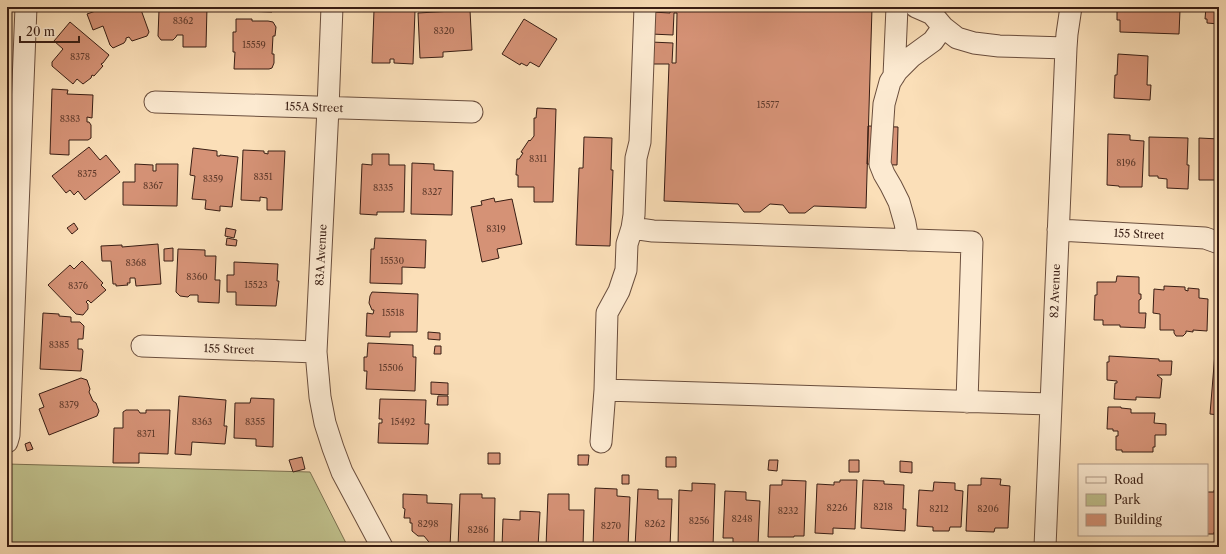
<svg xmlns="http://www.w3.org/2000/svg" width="1226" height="554" font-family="'Libre Caslon Text',serif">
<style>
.green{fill:#c0c18d;stroke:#7c7050}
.building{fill:#d59276;stroke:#391e14}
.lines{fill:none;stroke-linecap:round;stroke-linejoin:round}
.minor-casing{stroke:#6a4e3d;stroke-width:23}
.minor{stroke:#fcead1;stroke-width:21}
.labels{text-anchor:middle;stroke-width:4;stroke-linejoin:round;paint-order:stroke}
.number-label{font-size:9px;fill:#603b2c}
.street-label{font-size:11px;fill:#391e14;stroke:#fcead1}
</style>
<rect width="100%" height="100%" fill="#fbdfb8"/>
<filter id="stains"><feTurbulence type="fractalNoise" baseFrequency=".005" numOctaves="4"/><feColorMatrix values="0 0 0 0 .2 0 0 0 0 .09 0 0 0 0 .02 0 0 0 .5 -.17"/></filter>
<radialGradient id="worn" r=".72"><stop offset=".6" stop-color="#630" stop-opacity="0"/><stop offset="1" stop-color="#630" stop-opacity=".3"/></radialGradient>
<path class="green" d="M7,464L310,472L348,547H7Z"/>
<path class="building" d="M107,7H140L149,32L147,36L132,41L129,37L126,38V40L124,43L113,48L110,45L103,26L93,30L87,14Z
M150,7H207L206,47H183V35H177L176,37L173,40H161L158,36L159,10H150Z
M237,7H275L272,12L243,11Z
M375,7H396V10L415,11L413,64L394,63V59H390V63H372L374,10H375Z
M670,7L872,8L866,208L814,206L805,213H789L783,205L770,204L760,212H744L738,204L664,201L669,64H651V42L673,43L672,63H676L677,13H674L673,35L651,34L652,12L670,13Z
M1117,7H1184V10H1180L1179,34L1120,32V20H1117Z
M1206,7H1219V24L1207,23V19H1205Z
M470,10L472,50L443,52V57L420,58L418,13Z
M236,19H252V21H268L273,22L276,27L275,36H273L272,54H274V63L272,68L269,69H234L235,52H233V32H236Z
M524,19L557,39L539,67L530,62L527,66L521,63L520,65L502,54Z
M70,22L109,55L103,63L101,64L103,66L94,76L92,75L91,78L83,84L77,79L73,84L52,66V62L63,49L54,41Z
M1118,54L1148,56L1147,85H1151L1150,100L1114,98L1115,75H1117Z
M52,89L68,90L67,94L93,95L92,118L87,117V122H89L91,125V138L88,140H69V155L50,154Z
M537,108L556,109L553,202H534V187H518V175H516L517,159H519L523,153L521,152L529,140L530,141L534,136V118H536Z
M868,126L898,127L897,165L867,164Z
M1108,134L1130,135V140L1144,141L1142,187H1119V186L1107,185Z
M584,137L612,138L611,170H613L610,246L576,245L579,168H583Z
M1149,137L1188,138L1187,165H1189L1188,189L1167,188V179L1158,178V176H1149Z
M1199,138L1219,139V186H1215V180H1199Z
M89,147L100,160L106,155L120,172L85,200L78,191L74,195L70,190L66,193L52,176Z
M193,148L217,151V156H220V155L238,157L232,207L220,206V211L205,209L206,200L192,199L195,176L190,175Z
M243,150L264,151V153L268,154V151H285L282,210H267V198L260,197V201L241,200Z
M372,154H389V165H405L404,212H377V215L360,214L362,164L372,165Z
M412,163L434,164V170L453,171L452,215L411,214Z
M135,164L153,165V171H156V164H178L177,206L123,205V182H135Z
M494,198L495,202L512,199L522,244L497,249L499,258L482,262L471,207L482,205L481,201Z
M74,223L78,229L72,234L67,228Z
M226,228L236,230L234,238L225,236Z
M227,238L237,240L236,246L226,245Z
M375,238L426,240L425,268L402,267V284L370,283L371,249H374Z
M158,244L161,284L136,286L135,278H130V283H127L128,285L116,286V284H113L111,261H102L101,246L122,245V247Z
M173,248V261H164V249Z
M178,249L205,250V256H216L215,280H220L219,303L198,302V295H190L188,297L180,296L176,292Z
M82,261L103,283L101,285L106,290L91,303L88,300L86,302L88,304V309L83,315L76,314L48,285L70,265L74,269Z
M234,262L278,264L277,281H279L276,306L236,305V292H227V275H234Z
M1117,276L1139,277V294H1141V299L1139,300V313H1146L1145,328L1120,327V325H1103V320H1094L1095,295H1097V282H1116Z
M1164,286L1185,287V290L1188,291V288L1199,289V298L1208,299L1207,331L1193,330V332L1186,331V333L1183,336H1176L1174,333V330H1160V314L1153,313L1154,289L1164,290Z
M372,292L418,294L417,332H390V337L366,336L367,313L373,314L374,310H372L369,303L370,296Z
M43,313L59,314V316L71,317V322H80L84,326L83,339H78V349H82L83,351L81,371L40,369Z
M428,332L440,333V340L428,339Z
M368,343L413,345V357H416L415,391L366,389L367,371H364V357H367Z
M435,346H441V354H434Z
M1215,353H1219V415L1210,414Z
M1109,356L1159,359V361H1172L1171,375H1157L1162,379L1160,398L1136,397V400L1114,399L1115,383H1117V381L1107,380V362H1109Z
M81,378L87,380L90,389L89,392L93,401L96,403L99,411L97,416L49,435L39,409L44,407L39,394Z
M431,382L448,383V395L431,394Z
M179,396L226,400L224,426H227L225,444L192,442L191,455L175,454Z
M438,396H448V405H437Z
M251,398L274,399L273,447L256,446V439L234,438L235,403H250Z
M380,399L426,400L425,424H429L428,444L378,443L379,423H382V419H379Z
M1108,407H1121V408L1131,409V413H1155L1154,423L1166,424V435H1155V447H1153V452H1122V450H1116V436H1118V431H1113V429H1107Z
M126,410H138L140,413H146V410H170L168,454L139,453V463H113L114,428H123V412Z
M30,442L33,449L27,451L25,444Z
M488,453H500V464H488Z
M578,455H589L588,465H578Z
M302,457L305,469L293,472L289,460Z
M666,457H676V467H666Z
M769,460H778L777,471L768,470Z
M849,460H859V472H849Z
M900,461L912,462V473L900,472Z
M622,475H629V484H622Z
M981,478L1001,479L1000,485L1010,486L1008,528H995L994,532L966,531L968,485H981Z
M782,480L806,481L804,536H794V537H768L770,485H782Z
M840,480H857L855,529L833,528V534L815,533L817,484L834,485V482H840Z
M863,480L884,481V484L904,485L903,509H906L905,531L861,528Z
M934,482L955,483V490L963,491L961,527H950L949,531H933V527L917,526L919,490L933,491Z
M692,483L715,484L713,547H678L679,490L692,491Z
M1218,486H1219V533L1214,532V534H1207V492H1214V490Z
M595,488L617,489V496L630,497L628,547H593Z
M638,489L658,490V499H672L670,547H635Z
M725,491L746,492V500L760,501L758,545L733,544V538H723Z
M403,494L427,495V503L452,504L450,547H439L437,544L433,547L424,536H418L412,531V523H410V518H404L405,509L403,508Z
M460,494H482V498H495L494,547H458Z
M548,494H569V510H584L583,547H546Z
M520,511L540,512L538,547H502L503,519L520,520Z"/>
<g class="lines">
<defs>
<path id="minor" d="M332,7L328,108L316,352L320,397L325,423L333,448L342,472L382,547
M645,7L640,142L636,158L634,215L632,228L653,231L972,242L967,402
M916,7L932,14L943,27L957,38L974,43L999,46L1066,48
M894,76L897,7
M155,102L472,112
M1058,230L1205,238L1219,243
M908,240L905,223L899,202L891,186L884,174L880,164L884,104L890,82L897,71L911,57L933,41L943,27
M142,346L316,352
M605,390L1051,404
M7,442L9,435L26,7
M601,442L605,390L607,313L619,291L626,270L627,244L632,228
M1045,547L1066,48L1067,34L1071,7"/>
</defs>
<use href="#minor" class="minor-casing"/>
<use href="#minor" class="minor"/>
</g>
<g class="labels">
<g class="number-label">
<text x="183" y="24">8362</text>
<text x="444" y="34">8320</text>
<text x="254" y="48">15559</text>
<text x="80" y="60">8378</text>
<text x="768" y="108">15577</text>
<text x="70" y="122">8383</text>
<text x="538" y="162">8311</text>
<text x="1126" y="166">8196</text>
<text x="87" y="177">8375</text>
<text x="263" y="180">8351</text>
<text x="213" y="182">8359</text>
<text x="153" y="189">8367</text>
<text x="383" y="191">8335</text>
<text x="432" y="195">8327</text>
<text x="496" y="232">8319</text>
<text x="392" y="264">15530</text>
<text x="136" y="266">8368</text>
<text x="197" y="280">8360</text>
<text x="256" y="288">15523</text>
<text x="78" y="289">8376</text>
<text x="393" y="316">15518</text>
<text x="59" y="348">8385</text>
<text x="391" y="371">15506</text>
<text x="69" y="408">8379</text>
<text x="202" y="425">8363</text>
<text x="255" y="425">8355</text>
<text x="403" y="425">15492</text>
<text x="146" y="437">8371</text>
<text x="883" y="510">8218</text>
<text x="837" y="511">8226</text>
<text x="939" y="512">8212</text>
<text x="988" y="512">8206</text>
<text x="788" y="514">8232</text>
<text x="742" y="522">8248</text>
<text x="699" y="524">8256</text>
<text x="428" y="527">8298</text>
<text x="655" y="527">8262</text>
<text x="611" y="529">8270</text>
<text x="478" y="533">8286</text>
</g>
<g class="street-label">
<text transform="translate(314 107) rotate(2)" y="4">155A Street</text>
<text transform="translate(1139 234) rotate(3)" y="4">155 Street</text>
<text transform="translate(321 255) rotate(-87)" y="4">83A Avenue</text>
<text transform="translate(1055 291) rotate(-88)" y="4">82 Avenue</text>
<text transform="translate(229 349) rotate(2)" y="4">155 Street</text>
</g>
</g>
<rect width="1226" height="554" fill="none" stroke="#fbdfb8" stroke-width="24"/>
<rect x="8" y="8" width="1210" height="538" fill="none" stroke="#391e14" stroke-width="2"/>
<rect x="12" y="12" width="1202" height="530" fill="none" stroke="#391e14"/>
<rect x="1078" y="464" width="130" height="72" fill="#fcead1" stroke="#ae9885"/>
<rect x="1086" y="477" width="20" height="6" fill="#fcead1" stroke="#ae9885"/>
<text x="1114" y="484" font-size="12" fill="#391e14">Road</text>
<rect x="1086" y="494" width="20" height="12" fill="#c0c18d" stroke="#ae9885"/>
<text x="1114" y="504" font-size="12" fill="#391e14">Park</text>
<rect x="1086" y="514" width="20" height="12" fill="#d59276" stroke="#ae9885"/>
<text x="1114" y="524" font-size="12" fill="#391e14">Building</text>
<path d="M20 36v6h59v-6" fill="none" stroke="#391e14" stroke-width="2"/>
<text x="26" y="36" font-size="12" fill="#391e14" stroke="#fcead1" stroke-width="3" paint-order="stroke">20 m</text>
<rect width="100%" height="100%" filter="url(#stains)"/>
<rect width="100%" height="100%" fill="url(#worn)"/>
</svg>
